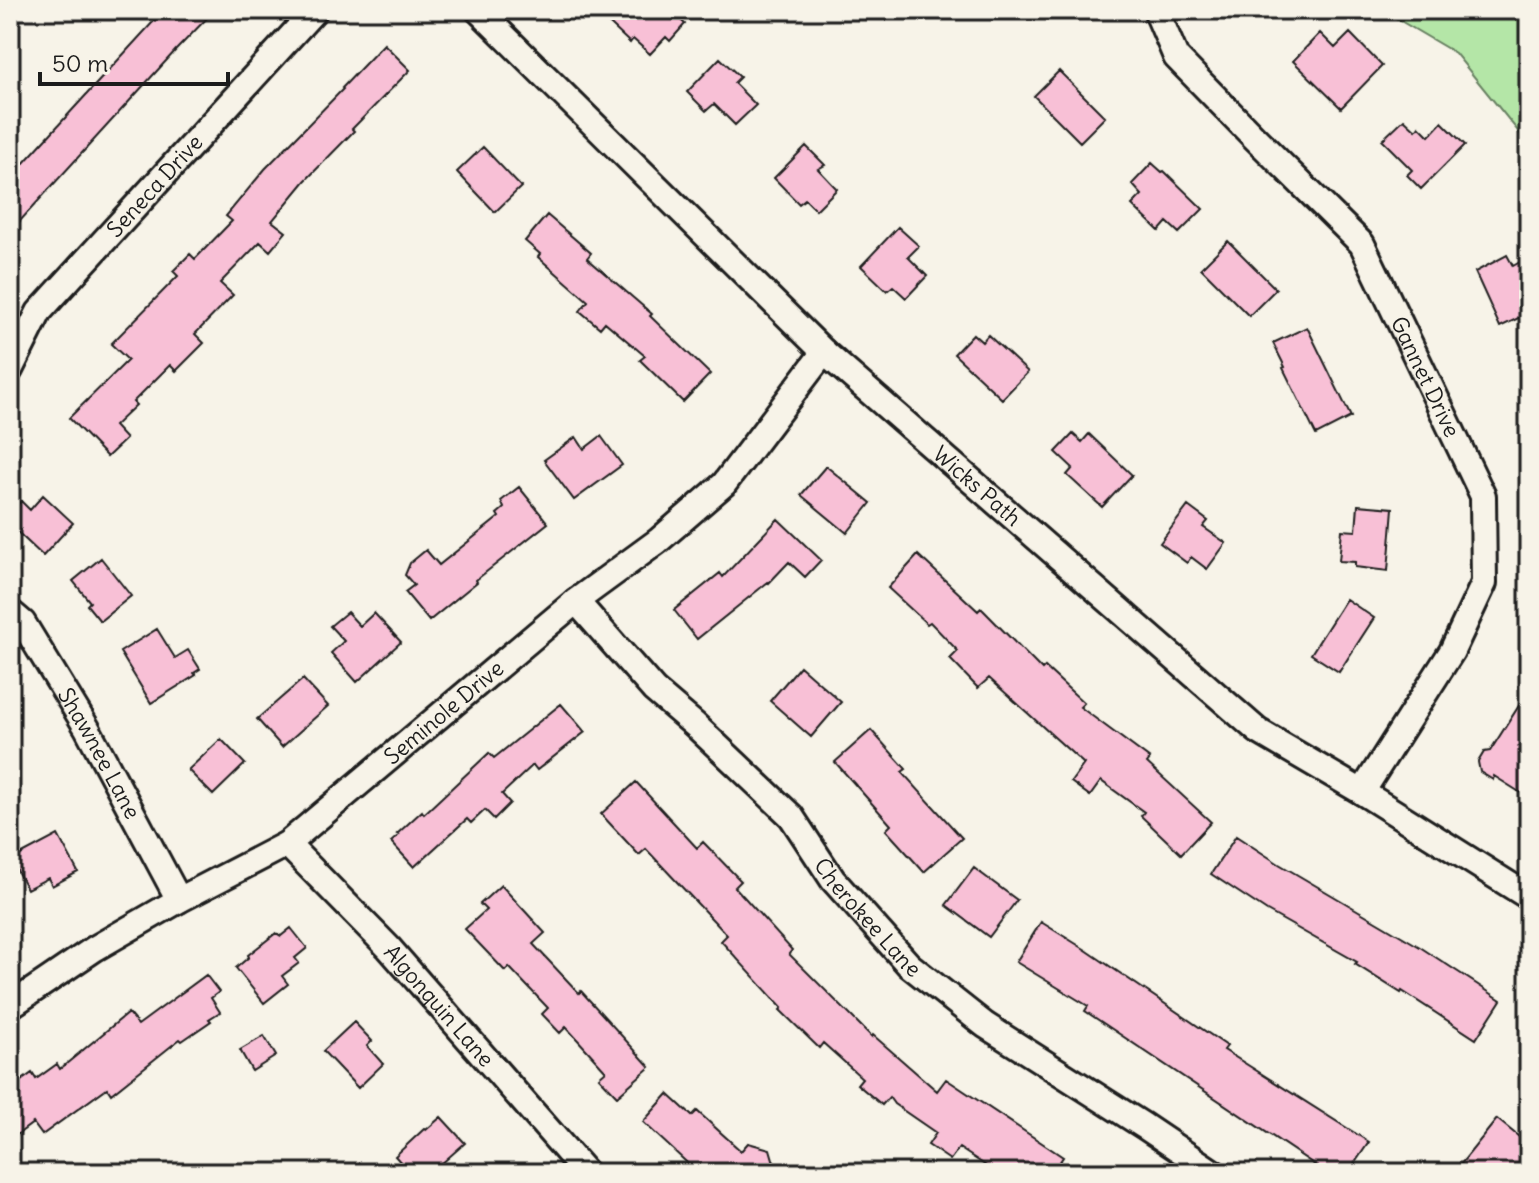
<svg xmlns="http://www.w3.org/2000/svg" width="1539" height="1183" font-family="Delius,sans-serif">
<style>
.green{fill:#b4e6a7;stroke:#688162;stroke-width:2}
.building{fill:#f8c0d6;stroke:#1c1c1c;stroke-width:2}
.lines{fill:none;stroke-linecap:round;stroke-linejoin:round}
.street-casing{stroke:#1c1c1c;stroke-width:30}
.street{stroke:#f7f3e8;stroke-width:24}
.labels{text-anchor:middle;stroke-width:8;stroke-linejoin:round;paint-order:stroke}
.street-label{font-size:22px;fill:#1c1c1c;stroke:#f7f3e8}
</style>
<rect width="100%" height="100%" fill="#f7f3e8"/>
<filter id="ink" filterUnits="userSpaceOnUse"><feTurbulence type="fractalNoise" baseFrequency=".0125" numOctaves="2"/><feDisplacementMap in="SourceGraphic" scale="16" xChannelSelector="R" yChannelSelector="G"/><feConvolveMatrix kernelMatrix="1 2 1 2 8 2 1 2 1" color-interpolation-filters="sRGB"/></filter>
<g filter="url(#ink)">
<path class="green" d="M1382,10H1529V162L1522,136L1455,53Z"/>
<path class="building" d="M164,10H215L176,50L10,232V178Z
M595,10H670L685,24L670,41L666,37L650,54L633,39L630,43Z
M1320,33L1335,48L1350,33L1382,66L1341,108L1293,61Z
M384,44L410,70L352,129L354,131L305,181L272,221L286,232L270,251L260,242L220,283L233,295L195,334L204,343L176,371L170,365L133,402L136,405L114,426L126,439L107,457L69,418L128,360L111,344L178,276L173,271L190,254L195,259L232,221L226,216L265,169L343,89L342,88Z
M720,58L740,77L734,83L756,105L735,125L714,104L706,111L687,92Z
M1059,71L1105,117L1080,142L1034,96Z
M1404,119L1416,130L1419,126L1429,136L1442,122L1465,145L1421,189L1407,175L1412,170L1382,140Z
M806,146L825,165L818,169L837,189L816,210L805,199L799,204L774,178Z
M483,147L521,187L495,212L457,172Z
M1152,163L1162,172L1164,171L1203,209L1179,233L1167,222L1159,231L1132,205L1142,195L1132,184Z
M547,215L591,253L587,258L652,314L650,316L710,374L683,402L640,360L645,356L605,322L600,328L580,311L588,301L538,257L540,254L525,241Z
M898,227L919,246L908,257L927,276L906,298L893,286L887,291L861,266Z
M1228,241L1276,289L1249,316L1201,268Z
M1507,255L1513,266L1529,257V313L1500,327L1475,272Z
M1307,327L1351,417L1316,435L1283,368L1285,367L1273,343Z
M973,334L982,342L988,335L1028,372L1002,399L954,354Z
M1073,434L1082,442L1089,434L1132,475L1102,507L1067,475L1073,468L1056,452Z
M601,436L622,465L574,500L544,460L576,437L584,449Z
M826,466L871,503L847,533L801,495Z
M519,487L548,523L476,580L477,582L429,621L405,592L414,585L405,575L410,563L426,550L439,565L499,517L497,514L504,508L501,501Z
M43,495L73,523L43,556L10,525V513L21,501L30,510Z
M1358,505L1393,508L1388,571L1355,567V562L1339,561L1342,530L1356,531Z
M1188,506L1208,521L1203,527L1226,543L1207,569L1191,557L1187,563L1160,543Z
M778,519L821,560L805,577L789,562L769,583L768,582L697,639L674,610L720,573L723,577Z
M918,555L978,611L981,608L1042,670L1045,667L1084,703L1080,707L1150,759L1147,763L1211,822L1181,854L1141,816L1144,812L1101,781L1090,796L1071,782L1084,764L989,678L978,688L950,659L958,651L930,622L927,624L888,588Z
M101,558L131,596L100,621L87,605L90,602L73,581Z
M1346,599L1374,618L1339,672L1311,654Z
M347,612L360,626L374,613L401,642L357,682L331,653L344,641L330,626Z
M157,629L175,658L188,650L200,669L194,673L196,675L151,703L120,652Z
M800,666L841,702L811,737L770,701Z
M303,679L328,706L282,747L257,719Z
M1529,690V798L1494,776L1493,780L1480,772L1478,762L1484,752L1490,751Z
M561,704L585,732L537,770L533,765L502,794L510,803L494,819L485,810L471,823L467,819L414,867L391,842L399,835L397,834L422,811L424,814L489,753L494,758Z
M871,730L906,769L902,772L962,838L924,872L886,830L891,825L835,762Z
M221,739L245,764L213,795L188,770Z
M636,782L697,848L703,842L741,881L735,887L792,950L789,954L872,1037L873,1035L937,1091L946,1079L1063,1157L1052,1173H997L959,1148L950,1160L928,1145L936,1133L894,1104L889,1097L882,1105L857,1084L862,1078L823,1043L819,1048L780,1010L782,1008L721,941L727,935L646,849L639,855L601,814Z
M58,835L78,872L52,886L48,878L27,889L11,860Z
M1236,836L1279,864L1420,947L1501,1000L1476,1039L1402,991L1401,993L1355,964L1357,962L1267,911L1211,874Z
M974,868L1017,900L989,937L946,905Z
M501,885L545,933L533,944L579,993L581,991L650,1067L617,1096L599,1077L606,1071L566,1027L560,1033L542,1014L548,1008L509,967L505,971L465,929L486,910L480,904Z
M1041,922L1086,950L1227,1046L1224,1050L1369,1142L1348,1173H1327L1085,1011L1088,1006L1016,962Z
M291,928L307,948L295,958L299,963L282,976L288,984L264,1003L236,968L249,957L248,955L276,933L281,936Z
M206,975L219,992L211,998L220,1012L209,1019L211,1021L182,1041L180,1039L111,1094L107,1088L42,1135L33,1123L10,1140V1089L32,1073L36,1079L57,1064L60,1069L128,1013L138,1025Z
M354,1022L372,1041L367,1046L383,1064L358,1088L323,1051Z
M264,1036L276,1056L252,1071L240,1050Z
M668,1094L692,1116L697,1111L741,1151L748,1143L770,1149L777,1173H698L643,1122Z
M441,1117L465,1143L431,1173H410L395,1156L424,1129L426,1130Z
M1497,1119L1529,1145V1154L1514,1173H1470L1460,1165Z"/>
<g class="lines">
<defs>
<g id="street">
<path id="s1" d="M478,10L824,352L1258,731L1362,792L1529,897"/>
<path id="s2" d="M1156,10L1176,57L1254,137L1362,244L1483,496L1484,583L1452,651L1362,792"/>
<path id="s3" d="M10,370L39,312L315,10"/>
<path id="s4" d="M576,601L654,690L695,725L791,816L833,880L909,965L985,1025L1144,1126L1214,1173"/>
<path id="s5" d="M10,612L23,623L87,728L179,900"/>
<path id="s6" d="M287,844L389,948L586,1173"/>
<path id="s7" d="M10,1006L94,949L179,900L287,844L576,601L658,541L724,484L824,352"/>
</g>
</defs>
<use href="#street" class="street-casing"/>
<use href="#street" class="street"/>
</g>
</g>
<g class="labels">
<g class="street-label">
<text dy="8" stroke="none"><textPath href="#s3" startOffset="236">Seneca Drive</textPath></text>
<text dy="8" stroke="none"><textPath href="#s2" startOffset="462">Gannet Drive</textPath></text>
<text dy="8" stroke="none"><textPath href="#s1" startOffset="690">Wicks Path</textPath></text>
<text dy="8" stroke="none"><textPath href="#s7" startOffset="526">Seminole Drive</textPath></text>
<text dy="8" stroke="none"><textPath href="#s5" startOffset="168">Shawnee Lane</textPath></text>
<text dy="8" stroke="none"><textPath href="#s4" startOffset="432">Cherokee Lane</textPath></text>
<text dy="8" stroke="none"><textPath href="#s6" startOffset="222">Algonquin Lane</textPath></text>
</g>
</g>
<rect width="1539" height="1183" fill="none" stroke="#f7f3e8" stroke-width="40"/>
<rect x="20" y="20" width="1499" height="1143" fill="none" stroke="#1c1c1c" stroke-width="3" filter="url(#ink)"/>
<path d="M40 72v12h188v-12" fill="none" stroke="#1c1c1c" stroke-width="4"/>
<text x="52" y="72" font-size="24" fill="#1c1c1c" stroke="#f7f3e8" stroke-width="6" paint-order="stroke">50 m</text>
</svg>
